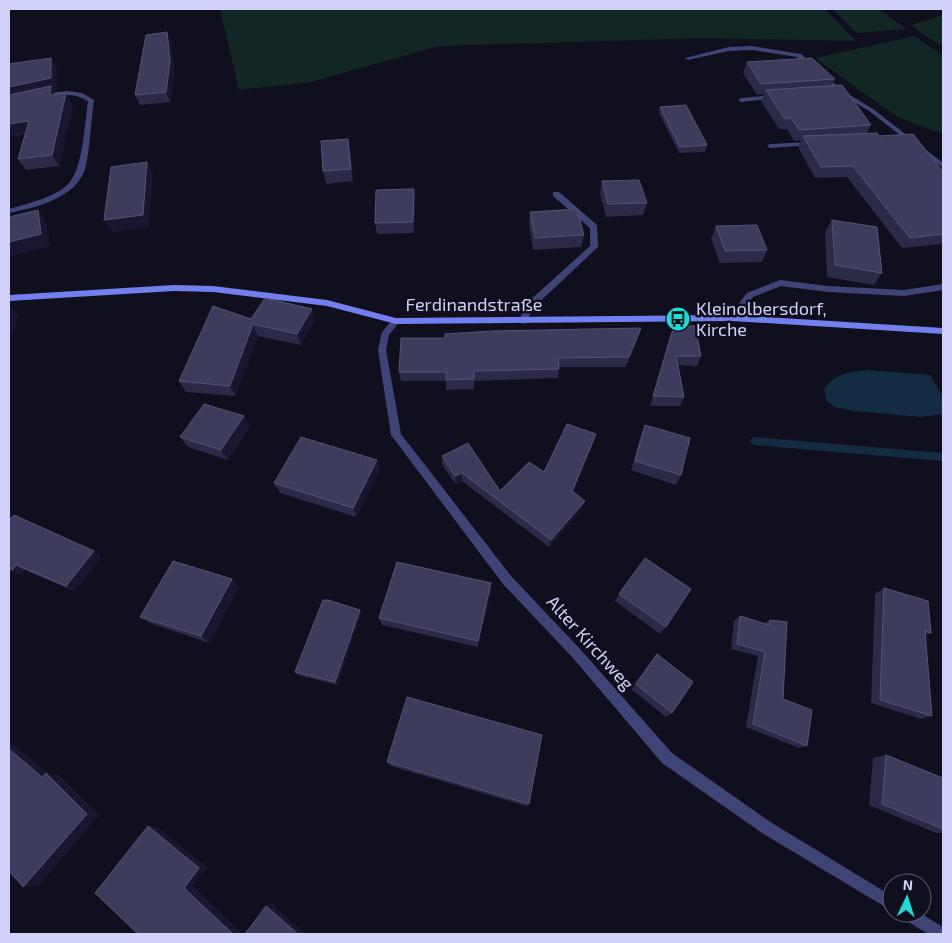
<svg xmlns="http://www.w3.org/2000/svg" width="952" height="943" font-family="'Exo 2',sans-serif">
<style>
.green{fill:#122724}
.water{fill:#142c42}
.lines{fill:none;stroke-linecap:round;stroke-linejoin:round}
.stream{fill:#142c42;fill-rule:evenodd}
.lane{fill:#3f4477;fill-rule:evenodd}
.street{fill:#3f4477;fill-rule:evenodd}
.secondary{fill:#737fee;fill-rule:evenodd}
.wall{fill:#2b2a49}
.shaded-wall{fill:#191730}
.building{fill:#3d3c5c;stroke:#545375}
.labels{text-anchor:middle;stroke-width:5;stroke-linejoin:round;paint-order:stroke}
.street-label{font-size:18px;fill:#d1d1fa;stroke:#0f0f1e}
.poi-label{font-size:18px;fill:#d1d1fa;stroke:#0f0f1e;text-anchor:start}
</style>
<rect width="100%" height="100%" fill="#0f0f1e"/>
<path class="green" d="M220,9H825L856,41L702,38L439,46L311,82L239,90Z
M832,9H879L906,29L857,33Z
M943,15V48L911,25Z
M915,36L943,56V134L897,117L815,58Z"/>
<path class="water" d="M867,370L930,375L943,397V414L921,417L854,411L835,407L826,400L824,389C834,374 849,372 867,370Z"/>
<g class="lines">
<path class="stream" d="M754,437L943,453V461L754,445L751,443L750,441L751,439Z"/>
<path class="lane" d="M553,192H559L597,225L598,247L533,308L526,323L523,324L519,321L526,304L590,246V228L553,196Z"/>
<path class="street" d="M752,46L801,54L843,91L873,109L943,163V168L869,111L839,93L797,57L752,50L729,51L688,60L685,58L729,47Z
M68,91L82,93L94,100C91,120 90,150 85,169C76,198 35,208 9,213V209C26,204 57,197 69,183C83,168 85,122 88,101C73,92 58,95 42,99L39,97L49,93Z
M775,95L777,96V98L741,102L738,100L741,98Z
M811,142L813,143V145L770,148L767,146L770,144Z
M780,280L828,286L904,290L943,284V290L904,296L828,292L781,286L753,297L735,320H729V316L747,293Z
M396,318L400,321L389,335L386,350L401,434L511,576L581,650L672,753L772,823L892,896V911L762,833L662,763L573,658L503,584L391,435L378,350L382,332L393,319Z
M900,913H920L943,927V934H928L902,918Z"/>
<path class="secondary" d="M174,285L213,286L327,300L396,318L732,315L943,328V334L732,321L396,324L327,306L213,292L174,291L9,301V295Z"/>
</g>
<path class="wall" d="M171,42L174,72L170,102L140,105L135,95Z
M747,62L835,79L832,86L871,125L867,133L879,136L943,172V244L902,248L847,177L815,178L798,147L801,140L794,141L787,129H779L761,101L764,94L757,95L743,73Z
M9,64L57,69V90L53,91L55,95L73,105L59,166L26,170L18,159L25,134L9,137Z
M660,107L707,145L705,152L679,153L659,113Z
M350,151L353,181L326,184L323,171Z
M602,181L647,203L643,215L606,217L600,193Z
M414,189L415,200L414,233L377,234L375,223Z
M530,212L584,235L581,247L533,250L529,224Z
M832,220L882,273L874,285L827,277L825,232Z
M716,226L767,250L762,262L720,263L711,239Z
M251,319L315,320L301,345L258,336L235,396L186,392L179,381Z
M674,326L701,356L697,366L678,365L684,397L680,406H650L670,336Z
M445,338H638L626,367H559L558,378L474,381V389L446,390V381H401L399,372Z
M244,416L250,426L228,460L188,447L180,437Z
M645,425L681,475L676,485L631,470L641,435Z
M593,443L573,492L583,508L549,547L462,481L455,484L442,464V456L500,491L544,472Z
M380,469L356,517L280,493L274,483Z
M9,520L94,551L101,557L74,591L25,570L21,575L9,569Z
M232,579L239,587L209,643L150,623L140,617Z
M884,588L931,633L925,635L932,716L921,719L871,703L875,594Z
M491,591L478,647L382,625L379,618Z
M619,594L666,627L660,634L615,601Z
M361,613L337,685L298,675L295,672Z
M740,616L765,623L770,620L783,699L807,746L799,748L746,727L758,656L731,649L734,621Z
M657,654L672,713L666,717L631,689L652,660Z
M886,755L943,778V833H936L869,805L873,758Z
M387,762L529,804L526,806L391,766Z"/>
<path class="shaded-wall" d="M167,32L171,42L174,72L170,102L166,92Z
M51,58L57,69V90L53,91L57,98L9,100V87Z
M66,93L73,105L59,166L52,155Z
M29,121L36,132L9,137V124Z
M348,139L350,151L353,181L351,169Z
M147,162L153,175L149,227L112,232L104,220Z
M414,189L415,200L414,233L413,222Z
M38,210L46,222L50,246L9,257V242Z
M9,305L19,316L9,342Z
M312,309L315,320L301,345L297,334Z
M253,324L258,336L235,396L230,386Z
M641,328L638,338L626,367L629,357Z
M244,416L250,426L228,460L221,450Z
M596,434L593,443L569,499L572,491Z
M377,460L380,469L356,517L353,508Z
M462,473V481L455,484V476Z
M585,501L583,508L549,547L551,540Z
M94,551L101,557L74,591L66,586Z
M16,565L25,570L21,575L12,570Z
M232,579L239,587L209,643L201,636Z
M491,583V591L478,647V641Z
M360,610L361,613L337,685L335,682Z
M9,741L50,774L59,775L99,815L39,886L23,887L9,749Z
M148,826L157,827L207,867L193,886L243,934H233L184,888Z
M272,904L306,934H298L266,906Z"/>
<path class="building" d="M167,32L170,62L166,92L135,95L146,35Z
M51,58V78L9,87V64Z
M812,58L835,79L761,84L747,62Z
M842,85L871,125L799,130L791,118H784L766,90Z
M51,86L50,95L66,93L52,155L18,159L29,121L9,124V95Z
M686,105L707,145L680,147L660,107Z
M877,133L879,136L913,134L943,172V234L910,238L853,166L821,167L803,136Z
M348,139L351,169L323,171L321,141Z
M147,162L143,215L104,220L111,167Z
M639,180L647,203L608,204L602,181Z
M414,189L413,222L375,223L376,190Z
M577,209L584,235L535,238L530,212Z
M38,210L41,234L9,242V217Z
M832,220L877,227L882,273L835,265Z
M757,225L767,250L725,251L716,226Z
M265,298L312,309L297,334L253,324L230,386L179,381L213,306L251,319Z
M674,326H695L701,356H676L684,397L653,396Z
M641,328L629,357L558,358L559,369L474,371V379L446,380V372H399L401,338H445V334L493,331Z
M204,404L244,416L221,450L180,437Z
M567,424L596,434L572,491L585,501L551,540L462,473L455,476L442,456L468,443L500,491L529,462L544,472Z
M645,425L690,438L681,475L635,461Z
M301,437L377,460L353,508L274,483Z
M14,515L94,551L66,586L16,565L12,570L9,568V520Z
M645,558L691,589L666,627L619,594Z
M173,561L232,579L201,636L140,617Z
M397,562L491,583L478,641L379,618Z
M884,588L928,601L931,633L925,631L932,716L880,700Z
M323,600H328L360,610L335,682L295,672Z
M740,616L769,625L770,620L787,622L783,699L812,710L807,746L753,724L765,652L737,644Z
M657,654L693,682L672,713L636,684Z
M407,697L542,735L529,804L387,762Z
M9,749L42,777L46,773L87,814L23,887L9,871Z
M886,755L943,778V829L882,804Z
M148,826L199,868L184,888L233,934H138L95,893Z
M266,906L298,934H245Z"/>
<defs>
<symbol id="bus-disc" viewBox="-11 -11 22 22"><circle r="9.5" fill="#1adcd8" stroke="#0f0f1e"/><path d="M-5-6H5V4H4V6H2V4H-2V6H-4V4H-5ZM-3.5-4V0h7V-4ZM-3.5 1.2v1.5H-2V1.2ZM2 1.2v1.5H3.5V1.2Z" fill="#111"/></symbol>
</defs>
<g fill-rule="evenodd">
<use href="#bus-disc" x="664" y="305" width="28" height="28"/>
</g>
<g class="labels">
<g class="street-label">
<text x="474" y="311">Ferdinandstraße</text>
<text transform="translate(590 643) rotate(48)" y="6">Alter Kirchweg</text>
</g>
<g class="poi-label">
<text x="696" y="315">Kleinolbersdorf,<tspan x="696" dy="21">Kirche</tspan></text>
</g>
</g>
<rect width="952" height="943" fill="none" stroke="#d1d1fa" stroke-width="20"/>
<g transform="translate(907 898) rotate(4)"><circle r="24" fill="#0f0f1e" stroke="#5d5d76"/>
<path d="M0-4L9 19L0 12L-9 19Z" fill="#1adcd8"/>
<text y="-8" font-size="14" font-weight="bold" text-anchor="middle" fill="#d1d1fa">N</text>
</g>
</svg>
